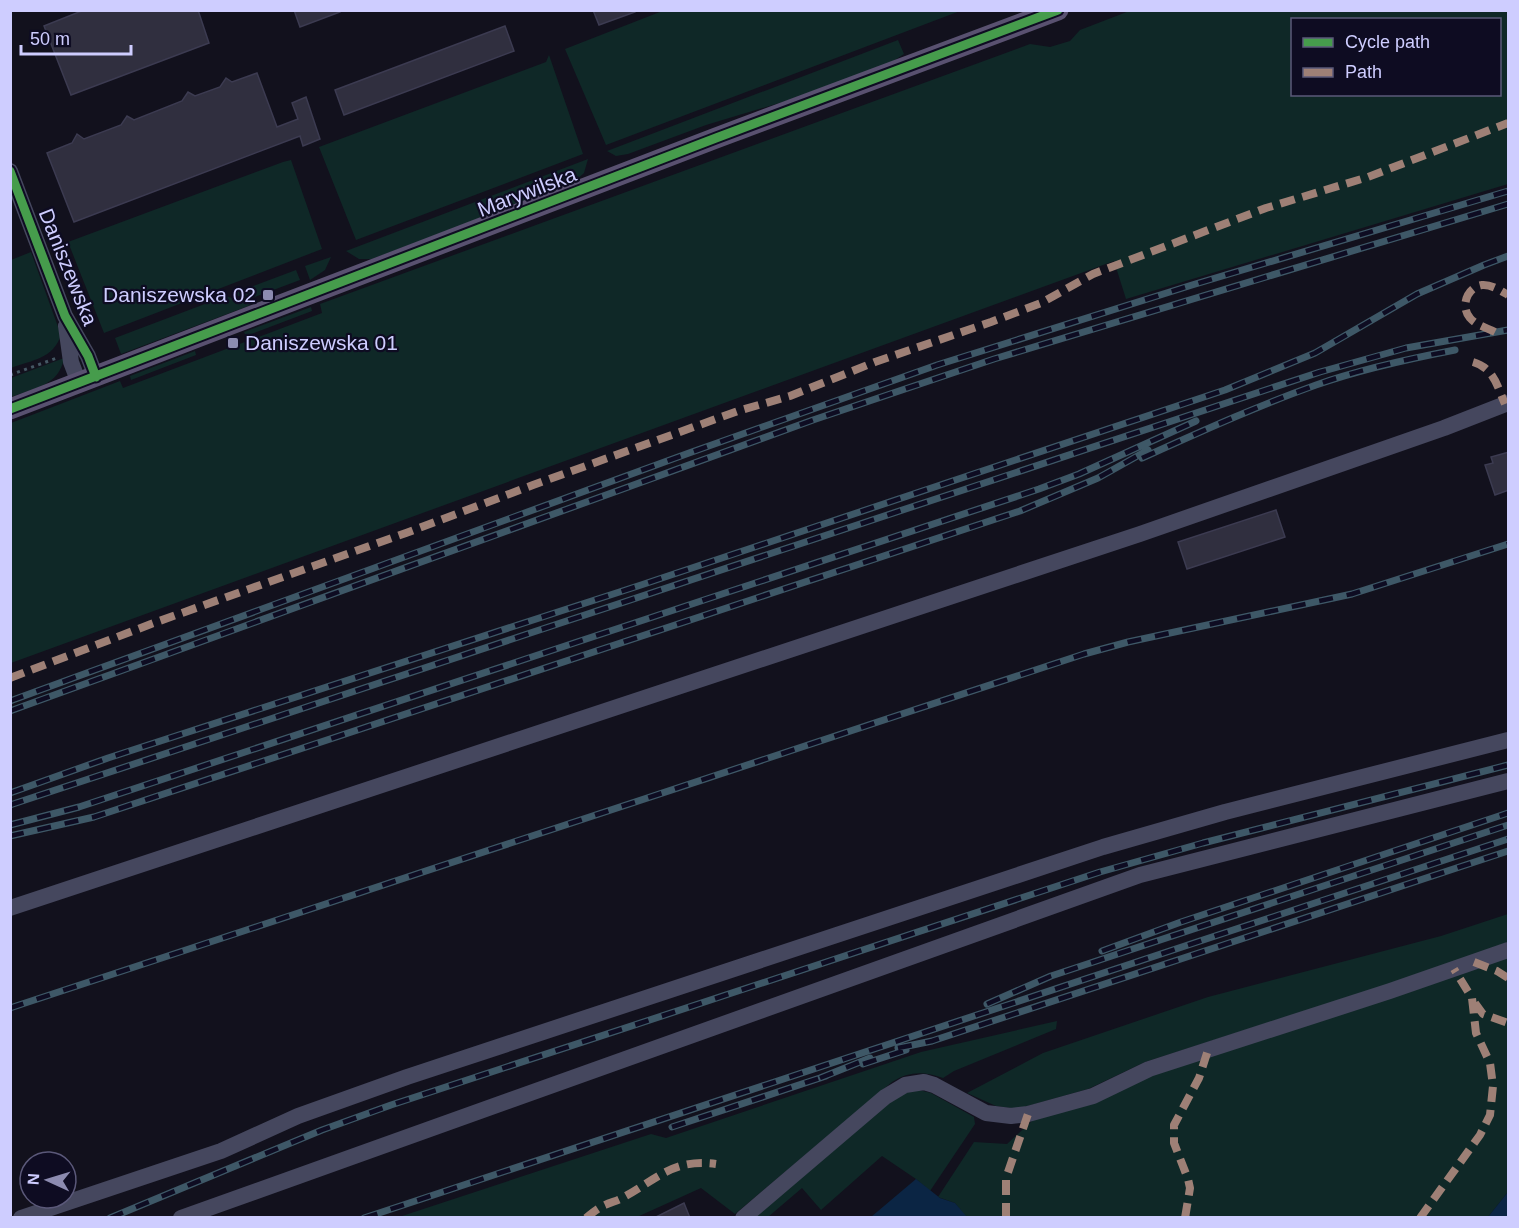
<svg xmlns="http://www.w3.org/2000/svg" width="1519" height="1228" font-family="Helvetica,sans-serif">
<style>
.green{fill:#0f2827;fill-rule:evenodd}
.water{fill:#0b2544}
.building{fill:#302f3f;stroke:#3c3b51;stroke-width:1.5}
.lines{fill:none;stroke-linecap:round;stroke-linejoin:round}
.path{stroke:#455864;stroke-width:3;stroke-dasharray:3 4.5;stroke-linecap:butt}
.minor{stroke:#45475e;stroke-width:16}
.major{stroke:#595170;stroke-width:21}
.rail-casing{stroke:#3e5867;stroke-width:7}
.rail{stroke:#0e0c22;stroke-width:4.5;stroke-dasharray:14;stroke-linecap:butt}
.quiet{stroke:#9e8076;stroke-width:8;stroke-dasharray:15 8;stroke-linecap:butt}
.cycleway-casing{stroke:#0e0c22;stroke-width:13}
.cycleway{stroke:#469c4c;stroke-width:9}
.poi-dot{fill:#8c8bb0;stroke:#0e0c22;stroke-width:2}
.labels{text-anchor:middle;stroke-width:4.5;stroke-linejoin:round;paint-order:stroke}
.street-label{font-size:21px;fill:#cecdff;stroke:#0e0c22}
.poi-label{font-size:21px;fill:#cecdff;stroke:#0e0c22;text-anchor:end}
</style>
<rect width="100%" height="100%" fill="#12111d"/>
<path class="green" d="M665,10H960V11L606,145L565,49Z
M1132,10L1508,11V184L1126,299L1114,261L11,663V423L120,381L123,388L322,313L320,304L1030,44L1050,47L1070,41L1080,30ZM1292,20H1500V94H1292Z
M898,40L904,54L892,62L786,101L706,125L628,154L616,156L607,151Z
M549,55L583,154L356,240L319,147L546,62Z
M588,159L584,173L574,182L372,259H359L346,251Z
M291,160L322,249L104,333L68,242L283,162Z
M31,252L61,335C53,359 32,360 11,368V260Z
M331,257L325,270L310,280L305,266Z
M296,270L300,280L249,299L232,294Z
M226,296L251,305L121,354L115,338Z
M311,307L312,311L246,336L244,332Z
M195,351L196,355L131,380L130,376Z
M64,358C59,386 34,388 11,397V378Z
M1508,914V942L1430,971L1145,1062L1088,1089L1017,1109L996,1106L967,1093L1043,1053L1208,997L1441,936Z
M1508,955V1192L1488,1217L967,1218L955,1203L938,1197L974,1142L1007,1144L1034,1119L1149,1075Z
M1057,1021L1056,1029L954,1071L943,1078C924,1071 909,1071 892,1082L735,1214L701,1188L637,1217L396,1218L651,1134L666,1138L921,1052Z
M919,1090L931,1093L974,1117L975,1124L930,1191L916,1179L882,1156L821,1210L802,1188L768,1217L751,1218L899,1094Z"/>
<path class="water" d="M916,1179L940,1198L955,1203L967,1217H871Z
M1508,1192V1217H1488Z"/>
<path class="building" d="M84,10H198L209,43L71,95L44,26Z
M294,10H340V12L300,27Z
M593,10H635V12L599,25Z
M505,26L514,51L344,115L335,90Z
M257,73L277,127L298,119L292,103L306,97L320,139L303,146L300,136L74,222L47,153L72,143L77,134L84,139L121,125L127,116L134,120L182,101L188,92L195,96L220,87L226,78L232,82Z
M1509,452V490L1495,495L1485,465L1493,463L1491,457Z
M1276,510L1285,537L1187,569L1178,542Z
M684,1203L690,1218H654Z"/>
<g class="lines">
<path class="path" d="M10,375L57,358"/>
<path class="minor" d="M10,171L65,316L88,356L96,377
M66,326L71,362L79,383
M10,908L1140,534L1444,428L1508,403
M21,1218L221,1151L298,1116L407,1077L1103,847L1225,812L1508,740
M181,1218L1140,875L1508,781
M743,1218L885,1097L905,1085L924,1082L934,1085L986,1113L1011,1116L1028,1114L1093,1096L1149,1069L1390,991L1508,950"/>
<path class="major" d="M10,409L716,138L1058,10"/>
<defs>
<path id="rail" d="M1142,458C1200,432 1257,406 1316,385C1361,369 1408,359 1455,350
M10,701L689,453L937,365L1192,285L1508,191
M10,711L813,420L994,359L1508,204
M10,793L108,758L641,585L1225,390L1315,353L1417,294L1484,265L1508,256
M10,805L1320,372L1406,348L1508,330
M10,825L79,807L1039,489L1079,474L1196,421
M10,836L94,817L1020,511L1098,478L1148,450
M1102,951L1181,922L1508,813
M987,1004L1051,976L1508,825
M10,1008L1084,654L1128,642L1352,594L1508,544
M898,1048L932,1041L1508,851
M863,1064L906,1050
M820,1078L870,1058
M672,1127L826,1076
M110,1218L322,1130L391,1105L1100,872L1203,843L1508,765
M364,1218L1508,839"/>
</defs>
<use href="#rail" class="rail-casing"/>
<use href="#rail" class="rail"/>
<path class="quiet" d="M1495,332C1487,328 1476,325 1470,318C1460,307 1467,287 1482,285C1491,284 1501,291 1508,295
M1473,362C1494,368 1497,386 1505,404
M10,678L151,624L406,533L533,485L738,411L790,396L875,362L991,322L1041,303L1093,274L1266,208L1368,177L1508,123
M1474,962L1497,971L1508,978
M1475,1003L1483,1014L1508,1023
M586,1218C592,1213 598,1208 605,1205C611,1202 617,1201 622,1198C656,1180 673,1158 716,1164
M1006,1218V1178L1028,1114
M1185,1218L1190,1188L1188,1179L1174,1143V1125L1199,1078L1208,1050
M1420,1218L1480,1135L1490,1115L1493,1086L1490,1063L1476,1033L1472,998L1454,969"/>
<defs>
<path id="cycleway" d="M10,171L65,316L88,356L96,377
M10,409L716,138L1058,10"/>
</defs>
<use href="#cycleway" class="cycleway-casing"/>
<use href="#cycleway" class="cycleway"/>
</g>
<g class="poi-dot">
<rect x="262" y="289" width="12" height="12" rx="3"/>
<rect x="227" y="337" width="12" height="12" rx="3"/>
</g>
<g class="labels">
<g class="street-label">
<text transform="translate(527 192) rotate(-21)" y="7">Marywilska</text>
<text transform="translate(68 267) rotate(68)" y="7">Daniszewska</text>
</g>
<g class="poi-label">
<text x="256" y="302">Daniszewska 02</text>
<text x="245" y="350" text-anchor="start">Daniszewska 01</text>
</g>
</g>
<rect width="1519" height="1228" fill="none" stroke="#cecdff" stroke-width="24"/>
<rect x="1291" y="18" width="210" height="78" fill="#0e0c22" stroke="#5b597a" stroke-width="1.5"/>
<rect x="1303" y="38" width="30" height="9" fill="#469c4c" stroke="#5b597a" stroke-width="1.5"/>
<text x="1345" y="48" font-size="18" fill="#cecdff">Cycle path</text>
<rect x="1303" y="68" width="30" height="9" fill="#9e8076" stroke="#5b597a" stroke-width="1.5"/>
<text x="1345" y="78" font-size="18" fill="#cecdff">Path</text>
<g transform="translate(48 1180) rotate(274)"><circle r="28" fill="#0e0c22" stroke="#5b597a" stroke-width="1.5"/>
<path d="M0-4.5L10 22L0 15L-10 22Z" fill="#8c8bb0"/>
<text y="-9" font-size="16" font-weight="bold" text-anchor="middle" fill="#cecdff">N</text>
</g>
<path d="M21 45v9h110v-9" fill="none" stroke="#cecdff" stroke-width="3"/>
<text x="30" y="45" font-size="18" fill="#cecdff" stroke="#0e0c22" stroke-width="4.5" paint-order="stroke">50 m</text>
</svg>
